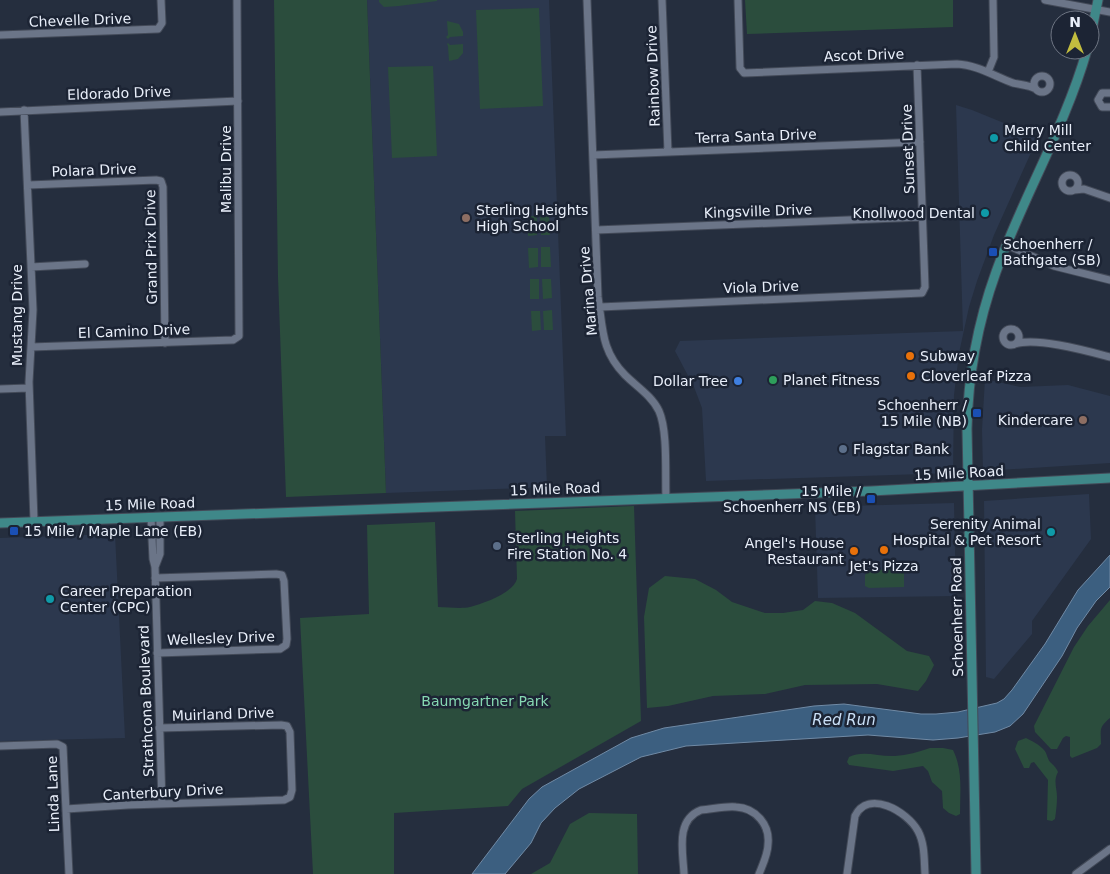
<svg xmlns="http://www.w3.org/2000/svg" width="1110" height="874" font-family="'DejaVu Sans',sans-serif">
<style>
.built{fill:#2c384e}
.green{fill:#2b4d3d}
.water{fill:#3c5f80;stroke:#708aa5}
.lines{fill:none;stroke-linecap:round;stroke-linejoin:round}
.minor-casing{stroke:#434a58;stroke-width:9}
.major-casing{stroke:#434a58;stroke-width:11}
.minor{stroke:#6b7588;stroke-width:7}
.major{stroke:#3f8889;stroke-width:9}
.culture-dot{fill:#0f9aa8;stroke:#1c2434;stroke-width:2}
.education-dot{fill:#8d6e63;stroke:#1c2434;stroke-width:2}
.transit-dot{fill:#1a4fb4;stroke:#1c2434;stroke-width:2}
.food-dot{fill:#e8710a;stroke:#1c2434;stroke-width:2}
.leisure-dot{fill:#2e9e5b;stroke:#1c2434;stroke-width:2}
.shop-dot{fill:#3f7fe0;stroke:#1c2434;stroke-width:2}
.service-dot{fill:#5c6f8a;stroke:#1c2434;stroke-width:2}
.labels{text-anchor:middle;stroke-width:5;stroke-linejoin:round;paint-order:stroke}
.street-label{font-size:14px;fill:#e9effa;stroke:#1c2434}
.poi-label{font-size:14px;fill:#e9effa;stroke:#1c2434;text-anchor:start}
.park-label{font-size:14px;fill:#86d8b2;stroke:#1c2434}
.water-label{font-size:15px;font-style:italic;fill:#c9dff6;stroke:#1c2434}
</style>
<rect width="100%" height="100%" fill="#252e3e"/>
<path class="built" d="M367,0H549L566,436H545L547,487L386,493Z
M956,105L972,110L1038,137L994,235L977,281L969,307L959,353L954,395L953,473L706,481L702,408L694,387L675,351L680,341L963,331Z
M985,379L1020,387L1068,385L1110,396V463L983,471L982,430Z
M1089,494L1091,539L1032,621V634L994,679L986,677L984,501Z
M954,503L956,596L818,598L815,507Z
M115,534L125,738L0,741V538Z"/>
<path class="green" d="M274,0H367L386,493L286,497L278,277Z
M379,0H437V1L399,6L384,7L379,2Z
M745,0H953V27L747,34Z
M539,8L543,106L480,109L476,10Z
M447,21L459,24L463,32V36L450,37L448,39L446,37L448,35Z
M448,43L450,45L463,44V53L458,59L449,61L448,46L447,44Z
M433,66L437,156L392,158L388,67Z
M549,215L550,235H541L540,216Z
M528,216H537V235L528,236Z
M541,247H550L551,267H541Z
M528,248H538V267L529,268Z
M539,279V299H530V279Z
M542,279H551L552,298L543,299Z
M552,310L553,330H544L543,311Z
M531,311H540L541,330L532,331Z
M634,506L641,721L522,789L508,806L394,813V874H313L300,618L369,614L367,525L435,522L438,607C448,607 461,609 470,607C484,603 513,593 517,579L515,511Z
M904,569V587L869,588L865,586V575L869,570Z
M665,576L695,579L716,590L732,602L765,613H783L803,610L815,601L832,603L855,613L907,651L929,656L934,665L926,681L918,691L877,684L805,685L765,694L713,696L668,706L647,708L644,617L649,588Z
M1110,600V718C1098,728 1101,730 1101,744L1097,748L1072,758L1070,756V737L1066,736L1063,738L1057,749H1051L1035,732L1034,726L1074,647L1088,626Z
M1026,738C1032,741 1040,745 1044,750C1047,753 1047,758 1050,762C1054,766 1056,767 1058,772C1053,781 1057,788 1057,797C1057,804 1056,812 1055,819L1052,821L1047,820L1048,780L1034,762L1031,763L1029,768H1024L1015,749L1018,741Z
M930,748H943L953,750C963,770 960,792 960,814L956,816L949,813L943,808L942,791L932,782L928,771L923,766L893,771L849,765L847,762L849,757C863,750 879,757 895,756C907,755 919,752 930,748Z
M589,813L637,814L638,874H531L550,863L570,824Z"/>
<path class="water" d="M1110,555V587L1096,601L1077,628L1062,656L1023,714L1010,726L995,732L958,738L933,740L868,735L686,746L641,757L579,789L555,808L541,823L531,843L505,874H472L529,799L542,787L631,738L664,728L814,706L844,704L921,714H936L958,712L997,703L1004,699L1012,690L1045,644L1078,590Z"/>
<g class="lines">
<defs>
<path id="minor" d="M587,0L598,297C603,328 601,351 625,375C636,386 652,396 659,411C668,431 665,475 666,498
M662,0L668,152
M738,0L740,68L744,73L957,64C977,65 994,76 1013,83C1021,85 1029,85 1036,89
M1045,0L1110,12
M0,35L158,29L162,23L161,0
M988,72L994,57L993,0
M1034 84a8 8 0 1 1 16 0a8 8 0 1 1-16 0Z
M1110,93H1102L1098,100L1102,107H1110
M24,110L33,310L29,382L34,521
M0,112L238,101
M593,155L920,142
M1062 183a8 8 0 1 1 16 0a8 8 0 1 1-16 0Z
M28,185L156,180L161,181L163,187L165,343
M1074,190L1084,189L1110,198
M596,230L922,217
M1007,245L1054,266L1110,280
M31,267L85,264
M600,307L922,293L925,287L917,65
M1003 337a8 8 0 1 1 16 0a8 8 0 1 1-16 0Z
M1015,344C1037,337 1087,351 1110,357
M31,347L233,340L239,336L237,0
M0,389L29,388
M151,518L153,559L155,567L162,804
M155,567L160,554V517
M155,578L276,574L282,575L284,581L287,639L286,645L280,649L157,653
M0,746L57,744L63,747L69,874
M66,809L128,805L284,800L290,797L292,790L290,732L287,726L281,725L159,728
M684,874C683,852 675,820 701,810C713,809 725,806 736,807C756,808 770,825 768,844C768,854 763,864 759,874
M847,874L855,816C868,789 907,811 918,831C925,844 924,860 925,874
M1076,874L1110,849"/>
<path id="major" d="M1090,39L1098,0
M0,523L871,491L1110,478
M976,874L967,429C968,376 978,322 996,272C1023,197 1065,127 1087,50"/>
</defs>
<use href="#minor" class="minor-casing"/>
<use href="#major" class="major-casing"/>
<use href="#minor" class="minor"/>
<use href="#major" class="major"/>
</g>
<g class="culture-dot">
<circle cx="994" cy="138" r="5"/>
<circle cx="985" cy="213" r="5"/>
<circle cx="1051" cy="532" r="5"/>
<circle cx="50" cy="599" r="5"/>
</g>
<g class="education-dot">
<circle cx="466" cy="218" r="5"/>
<circle cx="1083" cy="420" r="5"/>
</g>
<g class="transit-dot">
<rect x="988" y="247" width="10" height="10" rx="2.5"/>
<rect x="972" y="408" width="10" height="10" rx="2.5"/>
<rect x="866" y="494" width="10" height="10" rx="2.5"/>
<rect x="9" y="526" width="10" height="10" rx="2.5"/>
</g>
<g class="food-dot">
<circle cx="910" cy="356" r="5"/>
<circle cx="911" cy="376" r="5"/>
<circle cx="884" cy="550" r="5"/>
<circle cx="854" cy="551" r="5"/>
</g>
<circle class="leisure-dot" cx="773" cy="380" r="5"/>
<circle class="shop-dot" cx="738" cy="381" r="5"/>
<g class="service-dot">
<circle cx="843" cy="449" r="5"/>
<circle cx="497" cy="546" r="5"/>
</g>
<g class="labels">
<g class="street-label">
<text transform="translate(80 20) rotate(-2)" y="5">Chevelle Drive</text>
<text transform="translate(864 55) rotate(-2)" y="5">Ascot Drive</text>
<text transform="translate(653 76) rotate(-92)" y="5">Rainbow Drive</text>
<text transform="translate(119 93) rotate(-2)" y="5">Eldorado Drive</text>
<text transform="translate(756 136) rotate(-2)" y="5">Terra Santa Drive</text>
<text transform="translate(908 149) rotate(-92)" y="5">Sunset Drive</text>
<text transform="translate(226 169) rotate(-90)" y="5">Malibu Drive</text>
<text transform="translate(94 170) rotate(-2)" y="5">Polara Drive</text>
<text transform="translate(758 211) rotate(-2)" y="5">Kingsville Drive</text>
<text transform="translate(151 247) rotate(-91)" y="5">Grand Prix Drive</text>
<text transform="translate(761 287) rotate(-2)" y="5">Viola Drive</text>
<text transform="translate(588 291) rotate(-95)" y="5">Marina Drive</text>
<text transform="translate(17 315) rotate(-90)" y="5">Mustang Drive</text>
<text transform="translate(134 331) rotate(-2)" y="5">El Camino Drive</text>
<text transform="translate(959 473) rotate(-3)" y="5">15 Mile Road</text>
<text transform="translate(555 489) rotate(-2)" y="5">15 Mile Road</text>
<text transform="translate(150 504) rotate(-2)" y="5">15 Mile Road</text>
<text transform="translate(957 617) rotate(-91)" y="5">Schoenherr Road</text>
<text transform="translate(221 638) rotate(-2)" y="5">Wellesley Drive</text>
<text transform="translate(146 701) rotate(-92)" y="5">Strathcona Boulevard</text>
<text transform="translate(223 714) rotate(-2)" y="5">Muirland Drive</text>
<text transform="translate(163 792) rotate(-3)" y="5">Canterbury Drive</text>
<text transform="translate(53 794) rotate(-92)" y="5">Linda Lane</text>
</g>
<g class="poi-label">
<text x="1004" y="135">Merry Mill<tspan x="1004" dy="16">Child Center</tspan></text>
<text x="476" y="215">Sterling Heights<tspan x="476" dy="16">High School</tspan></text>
<text x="975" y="218" text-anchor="end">Knollwood Dental</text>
<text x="1003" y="249">Schoenherr /<tspan x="1003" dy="16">Bathgate (SB)</tspan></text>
<text x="920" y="361">Subway</text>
<text x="921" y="381">Cloverleaf Pizza</text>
<text x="783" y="385">Planet Fitness</text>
<text x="728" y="386" text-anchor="end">Dollar Tree</text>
<text x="967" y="410" text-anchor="end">Schoenherr /<tspan x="967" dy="16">15 Mile (NB)</tspan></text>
<text x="1073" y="425" text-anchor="end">Kindercare</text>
<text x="853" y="454">Flagstar Bank</text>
<text x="861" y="496" text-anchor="end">15 Mile /<tspan x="861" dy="16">Schoenherr NS (EB)</tspan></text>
<text x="1041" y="529" text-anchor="end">Serenity Animal<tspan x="1041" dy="16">Hospital &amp; Pet Resort</tspan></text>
<text x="24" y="536">15 Mile / Maple Lane (EB)</text>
<text x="507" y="543">Sterling Heights<tspan x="507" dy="16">Fire Station No. 4</tspan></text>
<text x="844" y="548" text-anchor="end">Angel's House<tspan x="844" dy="16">Restaurant</tspan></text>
<text x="884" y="571" text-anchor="middle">Jet's Pizza</text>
<text x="60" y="596">Career Preparation<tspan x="60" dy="16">Center (CPC)</tspan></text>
</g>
<g class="park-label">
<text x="485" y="706">Baumgartner Park</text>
</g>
<g class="water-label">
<text x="844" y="725">Red Run</text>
</g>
</g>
<g transform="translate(1075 35)"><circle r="24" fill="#1c2434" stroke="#6e7583"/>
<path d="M0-4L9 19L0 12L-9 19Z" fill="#c2bd3f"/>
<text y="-8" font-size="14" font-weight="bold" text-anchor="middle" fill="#e9effa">N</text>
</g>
</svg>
